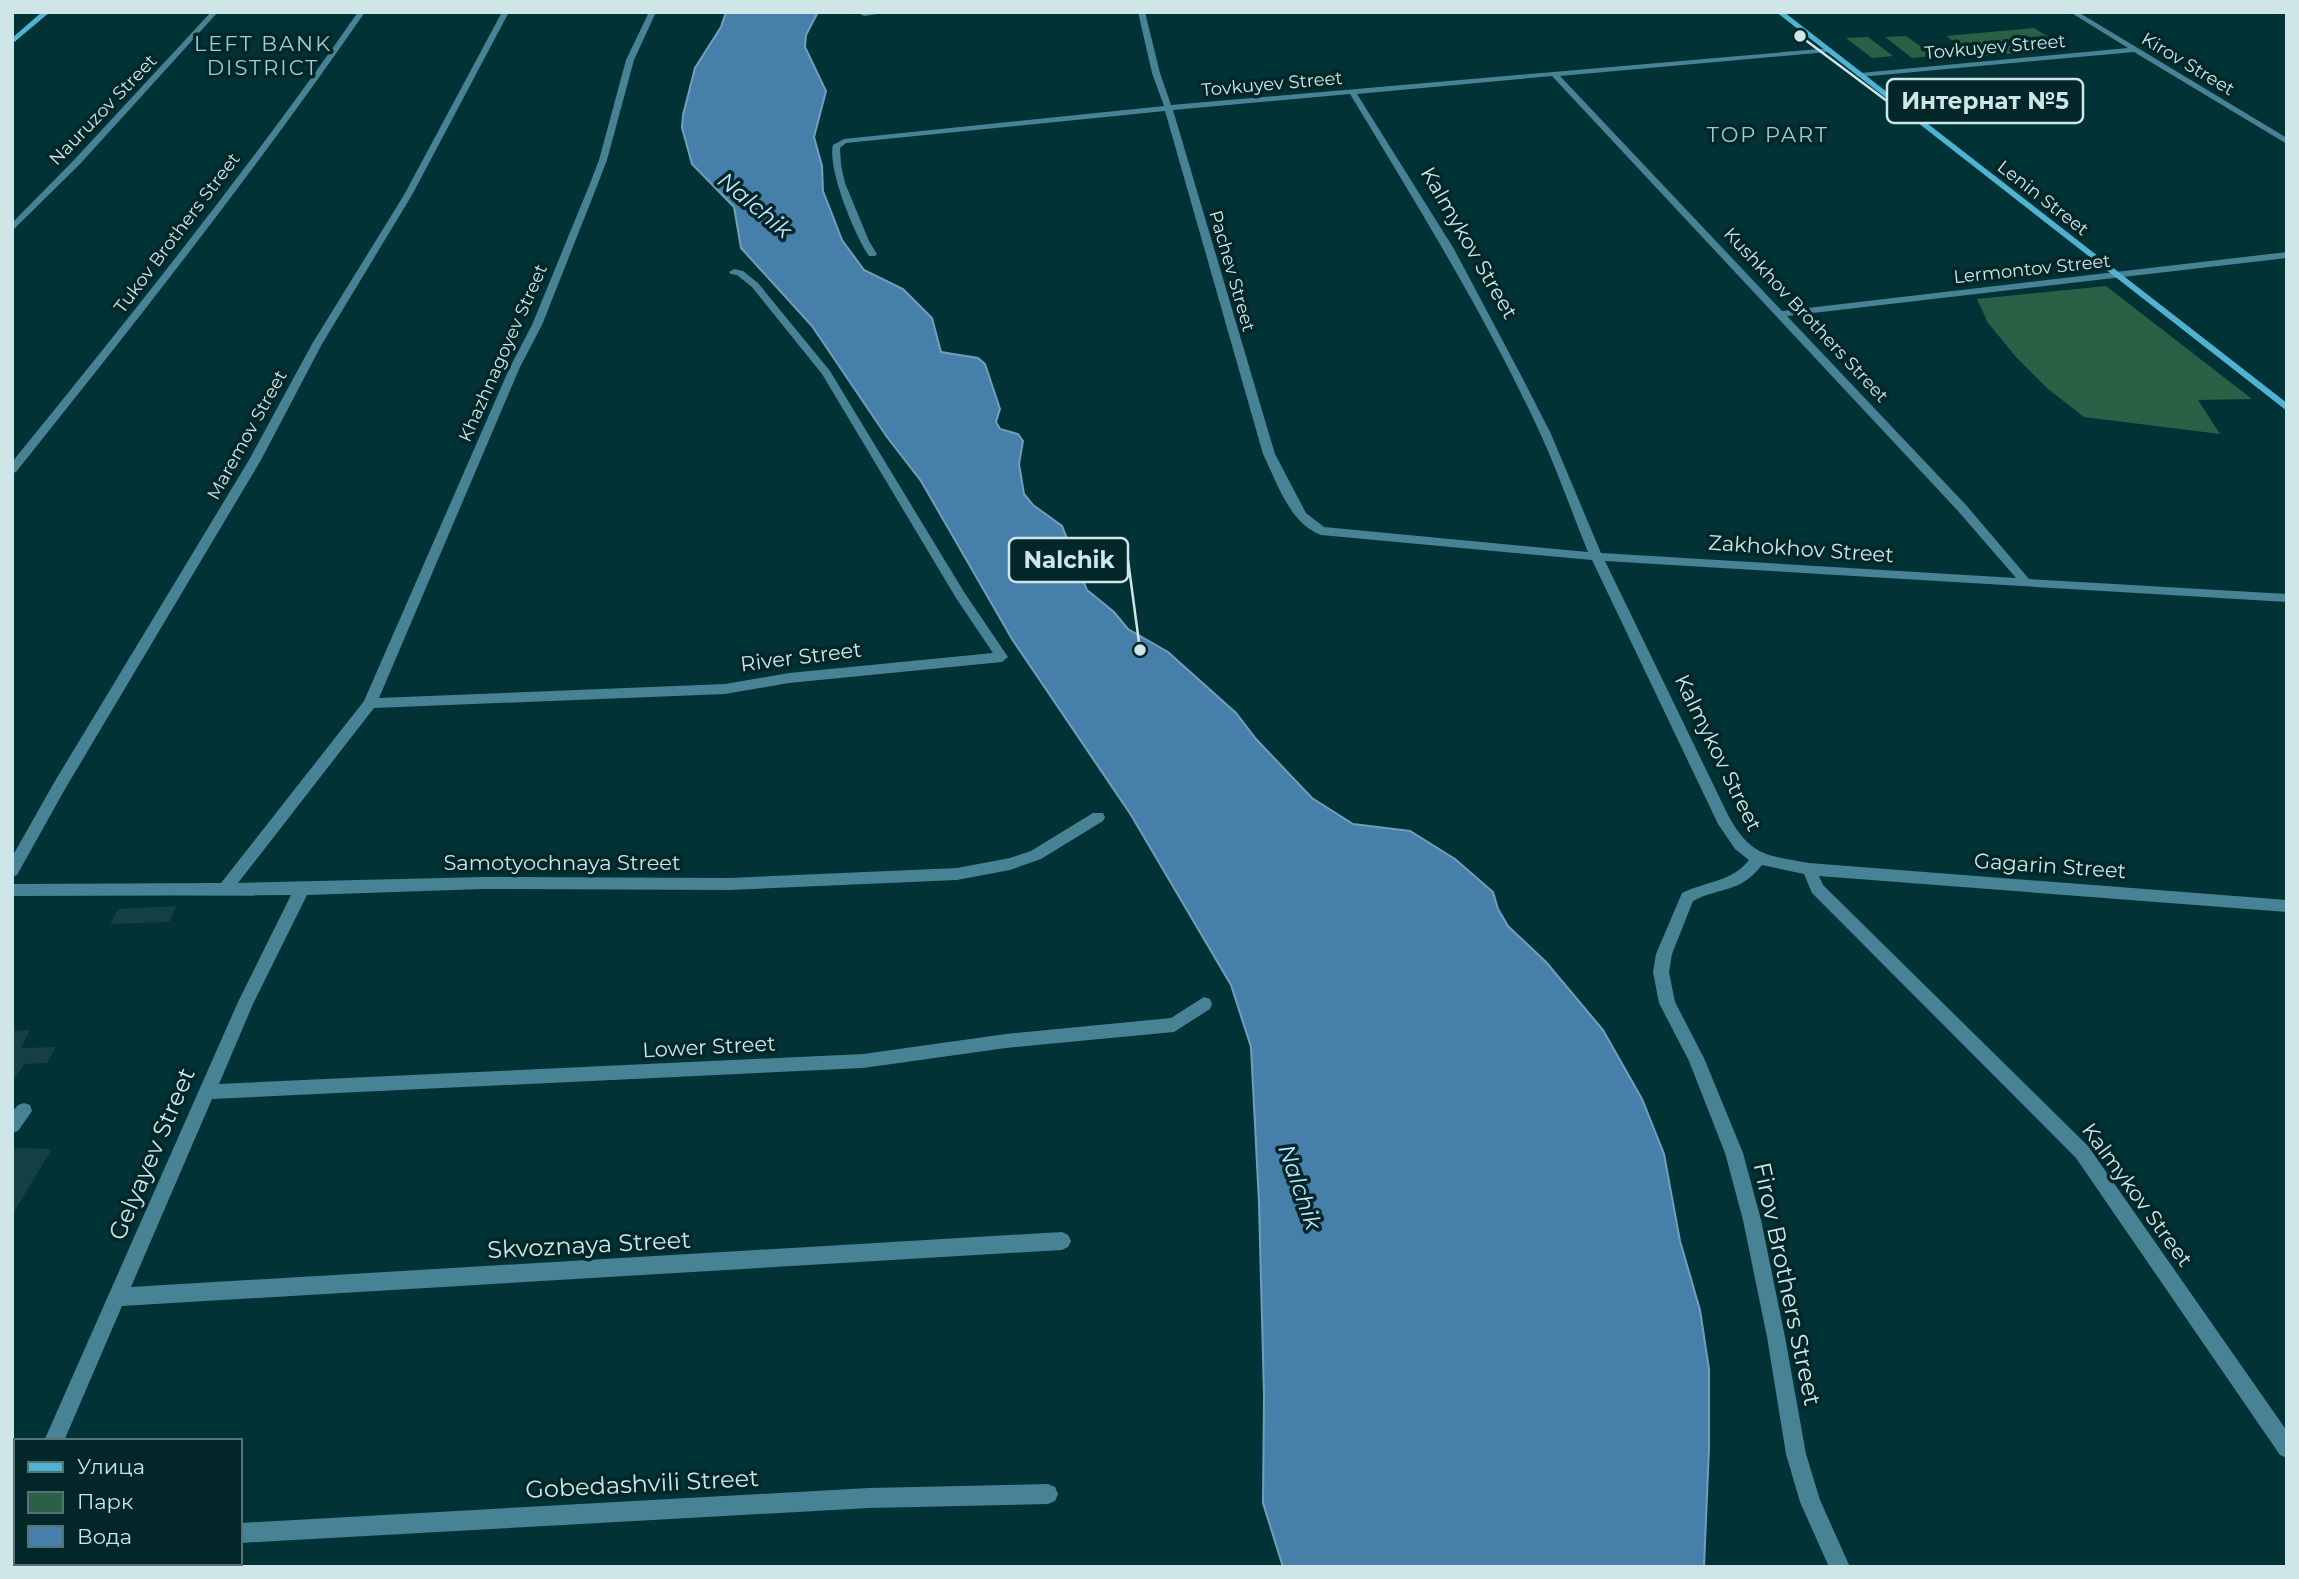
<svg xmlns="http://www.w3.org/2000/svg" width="2299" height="1579" font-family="Montserrat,sans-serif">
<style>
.built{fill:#144043}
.green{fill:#296046}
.water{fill:#4680aa;stroke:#6f9fbc;stroke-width:2}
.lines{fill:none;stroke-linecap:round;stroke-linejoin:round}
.street{fill:#488295;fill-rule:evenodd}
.secondary{fill:#50b2d1;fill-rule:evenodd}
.labels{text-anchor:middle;stroke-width:7;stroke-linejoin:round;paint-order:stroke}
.far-street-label{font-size:18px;fill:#cee6e7;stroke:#032729}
.far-quarter-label{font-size:21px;letter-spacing:2px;fill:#9ecdd0;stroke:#032729}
.street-label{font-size:21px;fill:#cee6e7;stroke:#032729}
.water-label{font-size:23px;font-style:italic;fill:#c5e4fd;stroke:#032729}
.near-street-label{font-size:24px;fill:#cee6e7;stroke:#032729}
.leader{fill:none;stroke:#cee6e7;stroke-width:2.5}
.callout-dot{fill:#cee6e7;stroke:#032729;stroke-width:2.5}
.callout{fill:#032729;stroke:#cee6e7;stroke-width:2.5}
.callout-label{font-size:23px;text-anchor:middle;font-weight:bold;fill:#cee6e7}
</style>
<rect width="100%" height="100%" fill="#003236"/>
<path class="built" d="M177,906L169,922L110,924L118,909Z
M30,1030L21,1048L56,1047L47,1063L24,1064L12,1083V1031Z
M16,1148L52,1149L12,1215V1154Z"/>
<path class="green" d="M2034,28L2066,48L1976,57L1946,36Z
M1906,36L1934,56L1912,58L1885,37Z
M1868,37L1893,56L1872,58L1846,38Z
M2106,286L2252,399L2198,400L2220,434L2084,417L2048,389L2016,357L1988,323L1977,299Z"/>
<path class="water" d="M726,12H818L806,35L805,47L826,91L814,137L822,166L823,191L832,214L842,240L864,270L903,289L932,318L941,352L978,358L985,364L1000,409L996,422L1000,429L1018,434L1023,441L1019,464L1024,494L1033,505L1062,526L1087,590L1114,612L1128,629L1168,652L1236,713L1256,739L1312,798L1353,824L1410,831L1455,859L1493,892L1498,909L1508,926L1546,962L1603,1030L1642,1099L1664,1154L1680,1241L1700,1310L1709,1369V1448L1704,1567H1283L1263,1503L1264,1396L1259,1203L1251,1047L1231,985L1131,815L1012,639L921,481L887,437L812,326L741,248L734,207L692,164L682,128L683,115L695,68L721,27Z"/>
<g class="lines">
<path class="street" d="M211,12H218L80,164L12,231V223L74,160Z
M358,12H365C256,170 136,322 16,472L12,473V462C131,316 250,167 358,12Z
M502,12H509L412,195L322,344L261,460L65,789L17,875L12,877V857L55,781L249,460L312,344L404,195Z
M649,12H656L634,60L607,160L597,186L542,325L520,367L379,698L725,684L789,673L993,653L956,598L822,374L752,287L737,275L731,274L729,272L734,269L743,271L758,283L830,371L964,592L1008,657L1002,662L789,683L725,694L374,708L238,883L483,877L729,878L957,868L1010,858L1031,851L1093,813H1103L1105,817L1103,821L1041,859L1010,870L957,880L729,890L483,889L307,895L253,1004L219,1084L863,1054L1006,1034L1171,1018L1204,997L1210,999L1212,1004L1210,1009L1174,1032L1006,1048L863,1068L212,1099L131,1287L1062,1232L1068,1235L1071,1241L1068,1247L1062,1250L122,1306L64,1441H44L238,1002L291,895L12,896V884L221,883L364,701L510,367L532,325L589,186L599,160L626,60Z
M862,12H890L864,16L860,14Z
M1138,12H1145L1160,73L1171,105L1831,48L1832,50L1828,52L1560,76L1782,311L2287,252V258L1787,316L1966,505L2029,579L2287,594V602L1605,561L1729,817C1752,857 1767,855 1809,863L2287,900V912L1819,876L1823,885L2088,1146L2287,1431V1458L2280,1455L2076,1158L1812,893L1804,874L1762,865C1739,894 1722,886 1693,901L1672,954L1669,972L1675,1002L1704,1058L1743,1153L1761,1220L1785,1337L1806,1454L1820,1500L1850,1567H1829L1800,1502L1786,1454L1767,1337L1743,1220L1725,1153L1689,1061L1659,1003L1653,972L1656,954L1682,893C1706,881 1732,882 1749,860L1735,849L1718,824L1592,560L1321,535C1289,523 1277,482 1263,454L1165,111L846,143L840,148L841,165L845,183L869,241L877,254L875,256H869C855,236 827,168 833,145L844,139L1164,106L1152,73ZM1552,76L1958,511L2016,578L1601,553L1551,434L1524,381L1454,249L1357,94ZM1350,94C1417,205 1486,316 1540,433C1558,472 1572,513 1588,552L1324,527L1306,513L1275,454L1173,110Z
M2070,12H2078L2287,138V144L2134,52L1860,77L1856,75L1860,73L2128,48Z
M24,1103L30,1105L32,1111L18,1131L12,1133V1112L18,1105Z
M1048,1484L1055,1487L1058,1494L1055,1501L1048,1504L869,1508L240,1543V1523L869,1488Z
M16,1520V1547L12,1548V1521Z"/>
<path class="secondary" d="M42,12H50L12,44V38Z
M1776,12H1784L2287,403V411Z"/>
</g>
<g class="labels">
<g class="far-street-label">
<text transform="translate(1995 47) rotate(-5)" y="6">Tovkuyev Street</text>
<text transform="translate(2188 64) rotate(31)" y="6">Kirov Street</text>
<text transform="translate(1272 84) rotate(-5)" y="6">Tovkuyev Street</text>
<text transform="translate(103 110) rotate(-46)" y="6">Nauruzov Street</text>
<text transform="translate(2043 198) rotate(38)" y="6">Lenin Street</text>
<text transform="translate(177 233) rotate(-53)" y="6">Tukov Brothers Street</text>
<text transform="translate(2032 269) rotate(-6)" y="6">Lermontov Street</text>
<text transform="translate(1232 271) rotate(74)" y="6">Pachev Street</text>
<text transform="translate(1806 315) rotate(47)" y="6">Kushkhov Brothers Street</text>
<text transform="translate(503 353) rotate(-66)" y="6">Khazhnagoyev Street</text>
<text transform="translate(247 435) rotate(-61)" y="6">Maremov Street</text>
</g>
<g class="far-quarter-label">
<text x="263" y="51">LEFT BANK<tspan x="263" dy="24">DISTRICT</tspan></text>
<text x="1768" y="142">TOP PART</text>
</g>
<g class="street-label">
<text transform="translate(1469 243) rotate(60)" y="7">Kalmykov Street</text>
<text transform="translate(1801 549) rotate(4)" y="7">Zakhokhov Street</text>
<text transform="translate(801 657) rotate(-7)" y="7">River Street</text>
<text transform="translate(1718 753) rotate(64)" y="7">Kalmykov Street</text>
<text x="562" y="870">Samotyochnaya Street</text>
<text transform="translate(2050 866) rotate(4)" y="7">Gagarin Street</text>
<text transform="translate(709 1047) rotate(-3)" y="7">Lower Street</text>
<text transform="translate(2137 1195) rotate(54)" y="7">Kalmykov Street</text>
</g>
<g class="water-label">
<text transform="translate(755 205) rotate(40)" y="8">Nalchik</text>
<text transform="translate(1300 1187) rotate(71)" y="8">Nalchik</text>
</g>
<g class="near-street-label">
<text transform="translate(152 1154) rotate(-67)" y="8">Gelyayev Street</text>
<text transform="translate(589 1245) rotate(-3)" y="8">Skvoznaya Street</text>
<text transform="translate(1787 1284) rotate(78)" y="8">Firov Brothers Street</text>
<text transform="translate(642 1484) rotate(-3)" y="8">Gobedashvili Street</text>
</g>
</g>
<path class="leader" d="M1800 36L1887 101M1140 650L1128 560"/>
<g class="callout-dot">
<circle cx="1800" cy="36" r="7"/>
<circle cx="1140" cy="650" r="7"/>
</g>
<g class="callout">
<rect x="1887" y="79" width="196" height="44" rx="7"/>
<rect x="1009" y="538" width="119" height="44" rx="7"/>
</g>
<g class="callout-label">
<text x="1985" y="109">Интернат №5</text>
<text x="1069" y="568">Nalchik</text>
</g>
<rect width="2299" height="1579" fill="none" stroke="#cee6e7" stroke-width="28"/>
<rect x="14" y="1439" width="228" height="126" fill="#032729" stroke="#547375" stroke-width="2"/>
<rect x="28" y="1462" width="35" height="10" fill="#50b2d1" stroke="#547375" stroke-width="2"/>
<text x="77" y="1474" font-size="21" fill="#cee6e7">Улица</text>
<rect x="28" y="1492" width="35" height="21" fill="#296046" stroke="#547375" stroke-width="2"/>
<text x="77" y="1509" font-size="21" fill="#cee6e7">Парк</text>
<rect x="28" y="1526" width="35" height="21" fill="#4680aa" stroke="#547375" stroke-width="2"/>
<text x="77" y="1544" font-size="21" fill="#cee6e7">Вода</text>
</svg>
